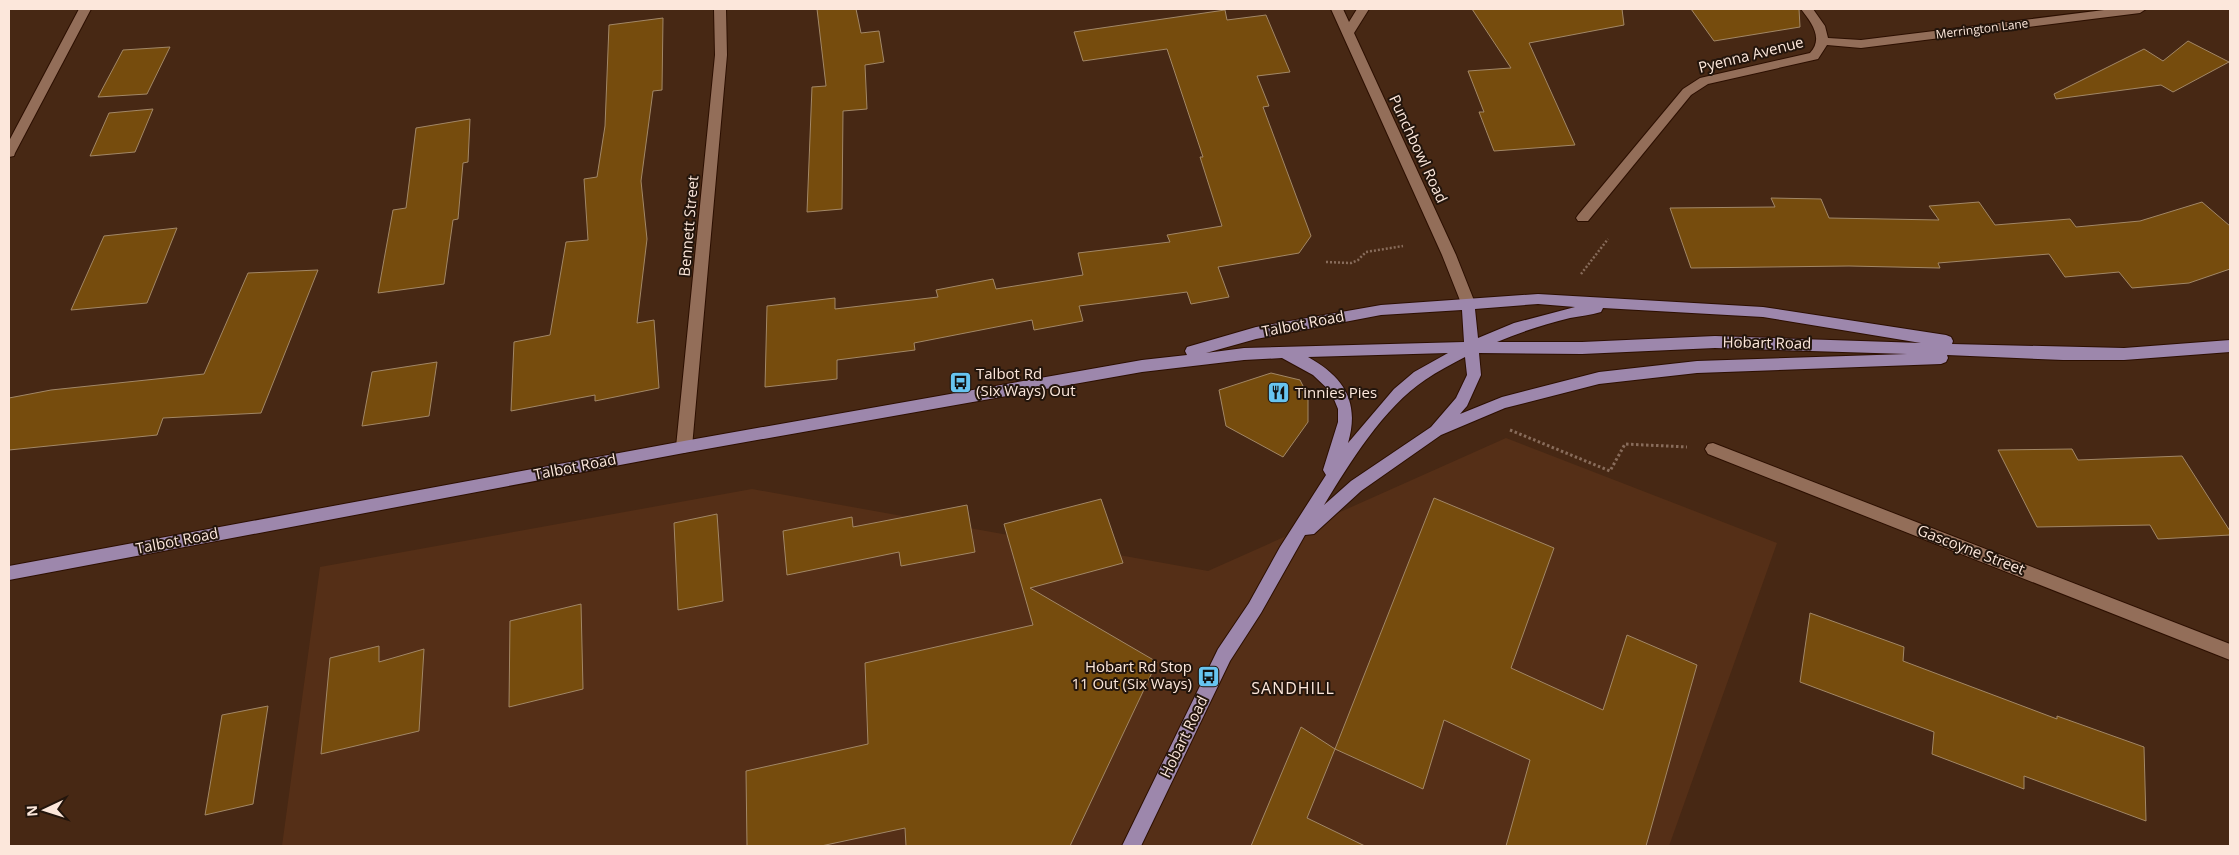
<svg xmlns="http://www.w3.org/2000/svg" width="2239" height="855" font-family="'Open Sans',sans-serif">
<style>
.built{fill:#552f17}
.building{fill:#764c0d;stroke:#a28766}
.lines{fill:none;stroke-linecap:round;stroke-linejoin:round}
.minor-casing{stroke:#2c0f00;stroke-width:2}
.major-casing{stroke:#2c0f00;stroke-width:2}
.path-far1{stroke:#886c5b;stroke-width:2.5;stroke-dasharray:2 2;stroke-linecap:butt}
.path{stroke:#886c5b;stroke-width:3;stroke-dasharray:2.5 2.5;stroke-linecap:butt}
.minor{fill:#936e59;fill-rule:evenodd}
.major{fill:#9d87ac;fill-rule:evenodd}
.labels{text-anchor:middle;stroke-width:4;stroke-linejoin:round;paint-order:stroke}
.far-street-label{font-size:12px;fill:#fce7db;stroke:#23150c}
.street-label{font-size:15px;fill:#fce7db;stroke:#23150c}
.poi-label{font-size:15px;fill:#fce7db;stroke:#23150c;text-anchor:start}
.neighbourhood-label{font-size:16px;letter-spacing:1px;fill:#fce7db;stroke:#23150c}
</style>
<rect width="100%" height="100%" fill="#472814"/>
<path class="built" d="M1506,438L1777,543L1669,846H282L320,567L752,489L1208,571Z"/>
<path class="building" d="M817,9H856L861,33L879,31L884,62L865,65L867,109L843,111L842,209L807,212L812,87L826,86Z
M1472,9H1622L1624,25L1529,43L1575,145L1494,151L1479,112H1484L1468,71L1511,68Z
M1691,9H1799L1800,27L1714,41Z
M1225,10L1227,20L1266,15L1290,72L1257,76L1269,106L1263,107L1311,236L1299,253L1218,267L1229,297L1191,304L1187,292L1079,306L1083,321L1034,330L1032,320L914,343L915,350L837,360V379L765,387L767,306L835,298V309L938,297L936,290L993,279L996,289L1083,275L1078,253L1170,242L1167,235L1222,226L1200,157H1203L1167,49L1083,61L1074,32Z
M663,18L662,90L653,91L641,181L647,239L637,323L654,320L659,388L595,401V395L511,411L514,342L550,335L566,242L588,240L584,179L597,177L605,126L609,25Z
M2188,41L2229,62L2173,92L2161,85L2056,99L2054,94L2144,49L2163,61Z
M170,47L147,94L98,97L123,50Z
M153,109L135,152L90,156L109,113Z
M470,119L468,162L463,163L458,219L453,220L444,284L378,293L393,210L406,208L416,128Z
M1771,198L1821,199L1829,218L1939,220L1929,206L1979,202L1995,225L2070,219L2076,227L2140,221L2202,202L2230,226V269L2189,283L2132,288L2119,272L2065,277L2049,254L1938,263L1940,268L1849,266L1691,268L1670,208L1775,207Z
M177,228L147,303L71,310L104,236Z
M318,270L261,413L163,418L157,435L9,450V398L51,390L204,374L248,273Z
M437,362L429,416L362,426L372,372Z
M1271,373L1300,380L1308,396V422L1283,457L1226,426L1219,390Z
M2072,449L2078,460L2182,456L2230,531V535L2158,539L2150,525L2037,527L1998,450Z
M1434,498L1554,548L1511,668L1603,710L1627,635L1697,665L1646,846H1506L1530,760L1444,720L1423,789L1335,749Z
M1101,499L1123,563L1030,588L1157,662L1070,846H906L905,828L821,846H747L746,771L868,744L865,663L1033,625L1004,524Z
M967,505L975,552L901,566L899,552L787,575L783,531L852,517L853,527Z
M717,514L723,601L678,610L674,523Z
M581,604L583,689L509,707L510,621Z
M1810,613L1904,647L1903,661L2057,719V716L2144,747L2146,821L2024,776V789L1932,754L1934,732L1800,682Z
M379,646V662L424,649L419,731L321,754L330,658Z
M268,706L253,804L205,815L222,715Z
M1301,727L1335,749L1307,818L1365,846H1251Z"/>
<g class="lines">
<defs>
<path id="minor" d="M79,9H91L15,153L14,156L9,157V141Z
M714,9H726L727,55L692,447L689,451L684,453L679,451L676,447L715,55Z
M1331,9H1343L1349,22L1357,9H1369L1354,33L1456,255L1475,303L1473,307L1468,308L1463,307L1461,303L1442,255Z
M1801,9H1813L1825,26L1828,38L1861,40L2112,9H2146L2140,13L1861,48L1827,45L1818,59L1708,84L1691,95L1588,221H1578L1576,218L1578,215L1683,89L1700,78L1810,53C1824,38 1811,22 1801,9Z
M1713,443L2230,644V660L1708,454L1705,449L1708,444Z"/>
<path id="major" d="M1538,294L1763,307L1946,335L1951,337L1953,341L1952,344L2124,348L2230,340V352L2124,360H2063L1947,355L1948,358L1946,362L1941,364L1697,373L1599,384L1505,408L1441,435L1361,491L1314,534L1305,535L1261,613L1230,661L1141,846H1122L1218,649L1249,603L1280,547L1326,475L1323,470L1338,422V409L1331,392L1313,375L1282,358L1244,360L1142,372L684,453L9,580V566L684,441L1142,360L1187,355L1185,351L1187,347L1256,327L1381,305ZM1538,304L1575,307L1514,323L1478,338L1475,309ZM1603,308L1763,317L1921,343L1715,336L1582,342H1497C1521,332 1545,324 1570,318C1580,316 1591,315 1601,312ZM1462,310L1464,342L1244,348L1206,353L1256,339L1381,315ZM1715,348L1907,354L1697,361L1599,372L1502,397L1460,414L1467,406L1481,375L1479,353L1582,354ZM1448,353L1414,372L1394,389L1348,443C1360,402 1344,377 1308,357ZM1465,357L1467,375L1456,398L1431,427L1351,481L1324,505C1349,464 1384,407 1425,380C1438,371 1452,364 1465,357Z"/>
</defs>
<use href="#minor" class="minor-casing"/>
<use href="#major" class="major-casing"/>
<path class="path-far1" d="M1326,262L1351,263L1358,260L1366,252L1403,246
M1581,274L1608,239"/>
<path class="path" d="M1510,430L1610,471L1625,444L1687,447"/>
<use href="#minor" class="minor"/>
<use href="#major" class="major"/>
</g>
<defs>
<symbol id="bus-square" viewBox="-11 -11 22 22"><rect x="-9" y="-9" width="18" height="18" rx="4" fill="#67c4f0" stroke="#23150c"/><path d="M-5-6H5V4H4V6H2V4H-2V6H-4V4H-5ZM-3.5-4V0h7V-4ZM-3.5 1.2v1.5H-2V1.2ZM2 1.2v1.5H3.5V1.2Z" fill="#111"/></symbol>
<symbol id="restaurant-square" viewBox="-11 -11 22 22"><rect x="-9" y="-9" width="18" height="18" rx="4" fill="#67c4f0" stroke="#23150c"/><path d="M-5-6h1v4h1v-4h1v4h1v-4h1v5L-1.5 .5V6h-2V.5L-5-1ZM5-6V6H3V1.5H1.5Q1.5-4 5-6Z" fill="#111"/></symbol>
</defs>
<g fill-rule="evenodd">
<use href="#bus-square" x="948" y="370" width="25" height="25"/>
<use href="#restaurant-square" x="1266" y="380" width="25" height="25"/>
<use href="#bus-square" x="1196" y="664" width="25" height="25"/>
</g>
<g class="labels">
<g class="far-street-label">
<text transform="translate(1982 29) rotate(-7)" y="4">Merrington Lane</text>
</g>
<g class="street-label">
<text transform="translate(1751 55) rotate(-14)" y="5">Pyenna Avenue</text>
<text transform="translate(1418 149) rotate(65)" y="5">Punchbowl Road</text>
<text transform="translate(689 226) rotate(-85)" y="5">Bennett Street</text>
<text transform="translate(1303 324) rotate(-11)" y="5">Talbot Road</text>
<text transform="translate(1767 343) rotate(1)" y="5">Hobart Road</text>
<text transform="translate(575 467) rotate(-11)" y="5">Talbot Road</text>
<text transform="translate(177 541) rotate(-11)" y="5">Talbot Road</text>
<text transform="translate(1971 550) rotate(21)" y="5">Gascoyne Street</text>
<text transform="translate(1184 737) rotate(-64)" y="5">Hobart Road</text>
</g>
<g class="poi-label">
<text x="976" y="379">Talbot Rd<tspan x="976" dy="17">(Six Ways) Out</tspan></text>
<text x="1295" y="398">Tinnies Pies</text>
<text x="1192" y="672" text-anchor="end">Hobart Rd Stop<tspan x="1192" dy="17">11 Out (Six Ways)</tspan></text>
</g>
<g class="neighbourhood-label">
<text x="1293" y="694">SANDHILL</text>
</g>
</g>
<rect width="2239" height="855" fill="none" stroke="#fce7db" stroke-width="20"/>
<g transform="translate(45 810) rotate(266)" stroke="#23150c" stroke-width="4" paint-order="stroke">
<path d="M0-4L9 19L0 12L-9 19Z" fill="#fce7db"/>
<text y="-8" font-size="14" font-weight="bold" text-anchor="middle" fill="#fce7db">N</text>
</g>
</svg>
